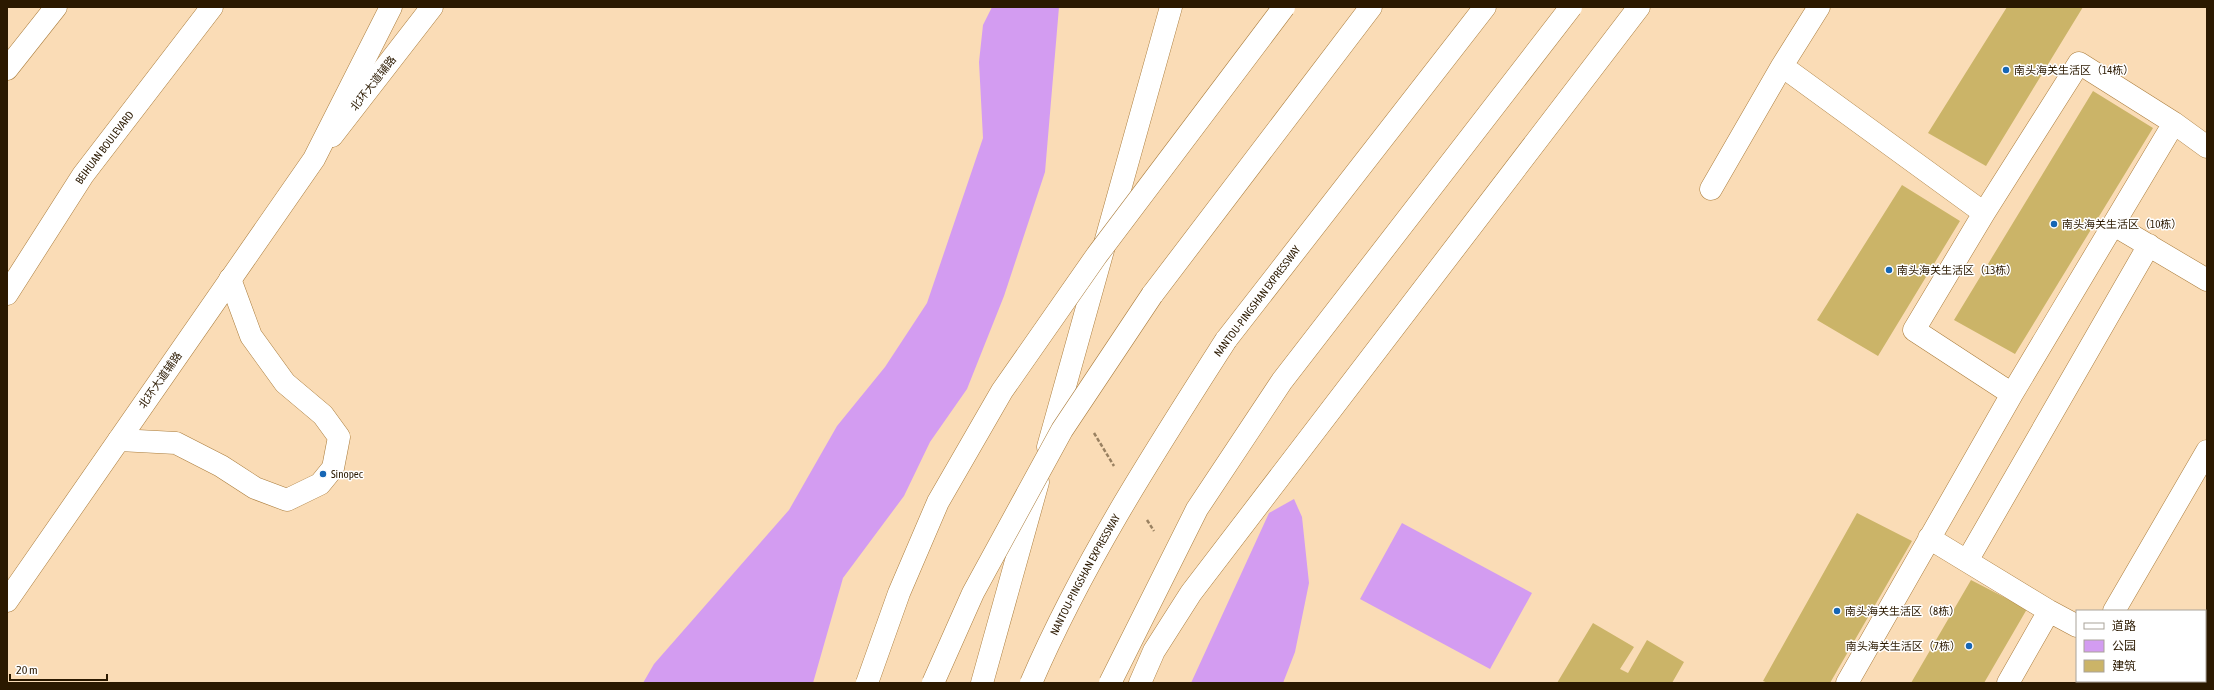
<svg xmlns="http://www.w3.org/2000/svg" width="2214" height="690" font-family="'Asap Condensed','Noto Sans SC',sans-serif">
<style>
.green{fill:#d39cf1}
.building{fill:#cbb468}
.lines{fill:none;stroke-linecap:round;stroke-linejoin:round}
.minor-casing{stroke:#aa7c3b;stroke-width:23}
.major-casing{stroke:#aa7c3b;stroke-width:23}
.highway-casing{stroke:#aa7c3b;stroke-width:23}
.path{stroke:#998161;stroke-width:2.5;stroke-dasharray:4 2;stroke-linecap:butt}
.minor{stroke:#fff;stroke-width:22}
.major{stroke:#fff;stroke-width:22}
.highway{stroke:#fff;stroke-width:22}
.highway-bridge-casing{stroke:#aa7c3b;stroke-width:23;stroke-linecap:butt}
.highway-bridge{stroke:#fff;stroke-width:22}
.poi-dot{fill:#1666b5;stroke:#fff;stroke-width:1.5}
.labels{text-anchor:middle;stroke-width:3;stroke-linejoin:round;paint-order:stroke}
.poi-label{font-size:11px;fill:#2b1900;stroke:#fff;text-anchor:start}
.street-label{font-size:11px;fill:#2b1900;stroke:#fff}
</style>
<rect width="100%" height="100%" fill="#fadcb6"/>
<path class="green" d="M992,7H1059L1045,172L1004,296L967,389L930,442L904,496L843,578L813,683H643L654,664L789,510L837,426L885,367L927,303L983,138L979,62L983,25Z
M1294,499L1302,517L1309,583L1295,652L1283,683H1191L1269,513Z
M1402,523L1532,593L1490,669L1360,599Z"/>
<path class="building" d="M2007,7H2083L1986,166L1928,133Z
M2093,91L2153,128L2015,354L1954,320Z
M1902,185L1960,221L1878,356L1817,320Z
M1857,513L1912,541L1830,683H1768L1763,681Z
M1971,580L2027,609L1984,683H1911Z
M1593,623L1634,647L1620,669L1628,673L1647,640L1684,662L1672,683H1557Z"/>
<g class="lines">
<defs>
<path id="minor" d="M1819,7L1782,66L1984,213
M332,136L432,7
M1711,189L1782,66
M2114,225L2207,280
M2012,394L1914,330L1984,213L2079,63L2174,123
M119,440L176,443L221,466L255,488L287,500L320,484L333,468L339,437L323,415L285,383L251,336L230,279
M1048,447L1171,7
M1929,538L2049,611L2077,626
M1967,561L2149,245
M2114,611L2207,451
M982,683L1038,482
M1140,683L1154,651L1191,593L1639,7
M1847,683L2012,394L2174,123L2207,147
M2008,683L2049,611"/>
<path id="major" d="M7,601L314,159L391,7"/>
<g id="highway">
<path d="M7,69L56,7"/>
<path id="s1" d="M7,294L83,175L212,7"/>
<path d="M1152,295L1371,7"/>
<path d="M1226,340L1485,7"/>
</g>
</defs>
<use href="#minor" class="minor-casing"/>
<use href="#major" class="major-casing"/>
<use href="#highway" class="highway-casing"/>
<path class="path" d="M1094,433L1114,466
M1147,520L1154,531"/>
<use href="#minor" class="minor"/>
<use href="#major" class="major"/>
<use href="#highway" class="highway"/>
<defs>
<g id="highway-bridge">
<path d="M867,683L899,593L938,502L1002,391L1097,255L1284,7"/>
<path d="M933,683L973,593L1062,430L1152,295"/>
<path id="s2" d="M1031,683C1083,562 1155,451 1226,340"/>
<path d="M1110,683L1197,509L1282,381L1571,7"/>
</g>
</defs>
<use href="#highway-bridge" class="highway-bridge-casing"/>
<use href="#highway-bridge" class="highway-bridge"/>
</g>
<g class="poi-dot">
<circle cx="2006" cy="70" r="4"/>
<circle cx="2054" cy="224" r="4"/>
<circle cx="1889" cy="270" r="4"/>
<circle cx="323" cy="474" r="4"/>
<circle cx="1837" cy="611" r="4"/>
<circle cx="1969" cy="646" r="4"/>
</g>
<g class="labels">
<g class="poi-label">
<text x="2014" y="74">南头海关生活区（14栋）</text>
<text x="2062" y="228">南头海关生活区（10栋）</text>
<text x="1897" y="274">南头海关生活区（13栋）</text>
<text x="331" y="478">Sinopec</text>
<text x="1845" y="615">南头海关生活区（8栋）</text>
<text x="1961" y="650" text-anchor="end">南头海关生活区（7栋）</text>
</g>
<g class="street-label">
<text transform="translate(373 83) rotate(-52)" y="4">北环大道辅路</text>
<text dy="4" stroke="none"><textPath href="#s1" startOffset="176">BEIHUAN BOULEVARD</textPath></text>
<text transform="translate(1257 301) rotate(-53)" y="4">NANTOU-PINGSHAN EXPRESSWAY</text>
<text transform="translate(160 380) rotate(-55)" y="4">北环大道辅路</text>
<text dy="4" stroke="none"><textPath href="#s2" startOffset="121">NANTOU-PINGSHAN EXPRESSWAY</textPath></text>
</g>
</g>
<rect width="2214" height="690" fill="none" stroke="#2b1900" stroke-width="16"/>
<rect x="2076" y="610" width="130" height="72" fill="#ffffff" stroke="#aaa399"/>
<rect x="2084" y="623" width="20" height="6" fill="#ffffff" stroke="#aaa399"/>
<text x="2112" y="630" font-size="12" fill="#2b1900">道路</text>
<rect x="2084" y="640" width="20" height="12" fill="#d39cf1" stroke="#aaa399"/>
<text x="2112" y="650" font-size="12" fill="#2b1900">公园</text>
<rect x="2084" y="660" width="20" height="12" fill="#cbb468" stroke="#aaa399"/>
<text x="2112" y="670" font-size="12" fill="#2b1900">建筑</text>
<path d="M10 674v6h97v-6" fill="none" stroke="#2b1900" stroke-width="2"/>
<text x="16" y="674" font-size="12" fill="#2b1900" stroke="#ffffff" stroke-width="3" paint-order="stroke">20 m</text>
</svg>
